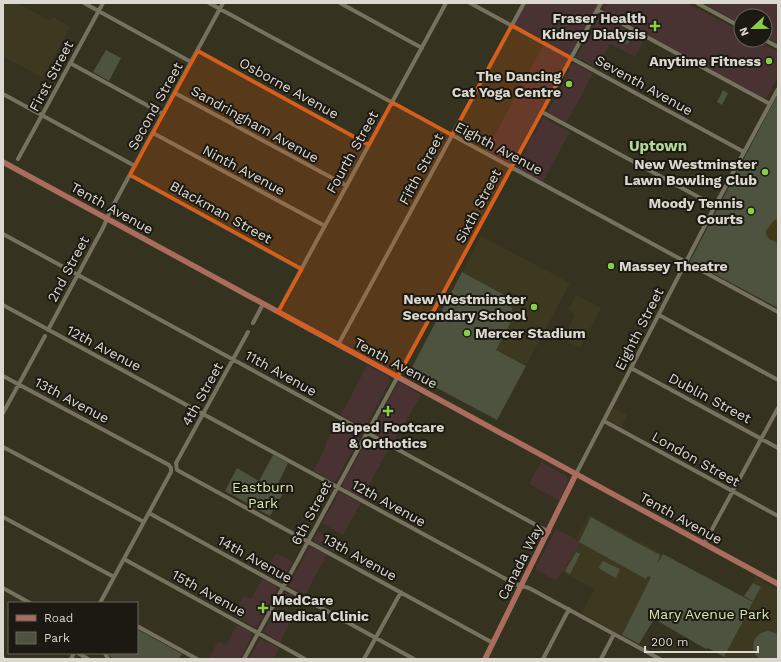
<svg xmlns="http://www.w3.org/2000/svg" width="781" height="662" font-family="'Work Sans',sans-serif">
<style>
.commercial{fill:#483332}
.built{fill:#3d3920}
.green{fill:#4d533e}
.sand{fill:#413918}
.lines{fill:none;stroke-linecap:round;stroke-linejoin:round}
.minor{stroke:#76725f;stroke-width:4}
.major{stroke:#aa6c5d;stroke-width:5.5}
.marked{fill:#e8590c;fill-opacity:0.2;stroke:#e8590c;stroke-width:3;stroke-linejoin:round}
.poi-dot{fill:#8ace48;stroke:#1b1912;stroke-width:1.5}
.labels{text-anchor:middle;stroke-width:4;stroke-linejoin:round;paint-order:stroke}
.poi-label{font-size:14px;font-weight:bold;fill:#dbd9cf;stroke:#1b1912;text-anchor:end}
.street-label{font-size:14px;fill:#dbd9cf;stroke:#1b1912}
.park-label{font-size:14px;fill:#d7e8ad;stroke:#1b1912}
.neighbourhood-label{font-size:15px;font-weight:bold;fill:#b1d894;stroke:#1b1912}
</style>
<rect width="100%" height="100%" fill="#353220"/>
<path class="commercial" d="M524,3H601L511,167L484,152L497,131L544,44L512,25Z
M607,3H687L734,28L740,30L741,40H755L778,52V77L767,97L762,98L605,12L603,8Z
M704,3H774L778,5V44L765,36V16H741V25Z
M601,15L644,40L635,57L610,44L597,68L582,59H579L577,56L599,16Z
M574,63L593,74L566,123L549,114L548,111L570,70L568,67L569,65H572Z
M543,118H546L549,121L570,132L543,182L520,169L518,166L527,149L525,148L533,134L534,135Z
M367,365L389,377L390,381L366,426L363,427L341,415Z
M398,383H401L421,395L393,443L374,433L373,430Z
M338,420L359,432L361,435L336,481L334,482L313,471L326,446L325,444Z
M371,438L389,448L362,498L346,490L343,486V483L368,439Z
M542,460L544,464L565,475L568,479L560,501L529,484Z
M339,493H342L361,503L343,535L322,523Z
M556,529L581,542L563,572H561L556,581L535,569Z
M318,532L339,543L334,552L314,541V538Z
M311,547L327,555L305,595L290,587L289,585L308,549Z
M276,553L293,562L281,581L265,573Z
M262,579L276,586L277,590L257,626L255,627L233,615L244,595L251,599Z
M285,593H287L292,595L286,607L279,603Z
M274,612L291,621L280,642L264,632Z
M237,625L251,632L252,635L240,659H209L218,641L226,645Z
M260,639L279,648L273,659H249Z"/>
<path class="built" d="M5,3H18L50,21L53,17L70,27L43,78L3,56V6Z
M481,236L570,283L526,366L496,350L514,316L508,297L462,272Z
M576,295L601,308L580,348L563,339L575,314L568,310Z
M613,408L627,415L621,427L607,419Z
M589,515L663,554L622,635L582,613L594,589L563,572L581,543L576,540Z
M755,577L778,590V659H728L724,657L753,602L744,597Z"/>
<path class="green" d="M626,31L632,35L629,43L626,44L623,43L622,39Z
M106,50L121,58L109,81L93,72Z
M723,90L728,93L722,105L717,102Z
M778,94V308L690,261Z
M462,272L508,297L514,316L496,350L526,366L497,420L409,373Z
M273,455L288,463L276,488L283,493L270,516L225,491L237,468L259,481Z
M591,517L628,538L660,555L657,564L663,554L753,602L724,657L708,648L706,649L654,619L639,644L622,635L651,577L648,576L646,579L579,542Z
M576,552L580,554L570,574L565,571Z
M603,561L620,569L616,578L600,569L599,567Z
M753,583L761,587L753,601L744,596Z
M137,629L182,654L179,659H112L108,653H137Z
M768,631L778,634V659H760C748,649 753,633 768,631Z"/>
<path class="sand" d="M775,219L778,222V243L769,239L766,234V231Z"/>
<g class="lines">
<path class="minor" d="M84,3L191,62
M209,3L778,312
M340,3L422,48
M470,3L744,152
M697,3L741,27
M597,10L770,104
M765,40L778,47
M198,51L369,145
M70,63L163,114
M175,93L347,186
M3,94L135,166
M542,112L715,206
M153,133L325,226
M18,159L103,3
M130,175L301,269
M3,234L549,532
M3,305L515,584L529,588L660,659
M278,312L446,3
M659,315L778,380
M253,323L263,304
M48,330L104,226L109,213L223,3
M248,332L176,463L177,470L493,643
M338,345L524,3
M631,368L778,448
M3,376L169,465L171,468V472L100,603
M3,413L45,336
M604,421L778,516
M3,447L144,522
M576,474L715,206L778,89
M149,513L414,659
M3,517L114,577
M704,544L778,408
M124,559L305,659
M3,588L30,603
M137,626L197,659
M78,653L88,659
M105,653L108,659
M3,658L4,659
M71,659L74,653
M244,659L601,3
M364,659L401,592
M543,659L569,609
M601,659L614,634"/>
<path class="major" d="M3,162L778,584
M485,659L576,474"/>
</g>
<path class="marked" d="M512,25L571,58L398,377L278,312L302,269L130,175L198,51L369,145L392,102L452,135Z"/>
<g class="poi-dot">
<path d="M653 20h4v4h4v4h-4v4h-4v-4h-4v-4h4z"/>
<circle cx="769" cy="61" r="4"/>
<circle cx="569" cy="84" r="4"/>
<circle cx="765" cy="172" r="4"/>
<circle cx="751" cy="211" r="4"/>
<circle cx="611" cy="266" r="4"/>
<circle cx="534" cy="307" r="4"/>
<circle cx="467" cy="333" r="4"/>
<path d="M386 405h4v4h4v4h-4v4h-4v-4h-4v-4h4z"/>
<path d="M261 602h4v4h4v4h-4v4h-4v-4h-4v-4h4z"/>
</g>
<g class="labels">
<g class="poi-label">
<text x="646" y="23">Fraser Health<tspan x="646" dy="16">Kidney Dialysis</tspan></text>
<text x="761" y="66">Anytime Fitness</text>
<text x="561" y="81">The Dancing<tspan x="561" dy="16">Cat Yoga Centre</tspan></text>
<text x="757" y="169">New Westminster<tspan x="757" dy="16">Lawn Bowling Club</tspan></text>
<text x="743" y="208">Moody Tennis<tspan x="743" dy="16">Courts</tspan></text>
<text x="619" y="271" text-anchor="start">Massey Theatre</text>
<text x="526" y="304">New Westminster<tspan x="526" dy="16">Secondary School</tspan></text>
<text x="475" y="338" text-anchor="start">Mercer Stadium</text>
<text x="388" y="432" text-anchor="middle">Bioped Footcare<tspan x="388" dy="16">&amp; Orthotics</tspan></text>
<text x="272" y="605" text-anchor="start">MedCare<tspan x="272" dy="16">Medical Clinic</tspan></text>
</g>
<g class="street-label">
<text transform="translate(51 76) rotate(-62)" y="5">First Street</text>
<text transform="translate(644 85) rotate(29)" y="5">Seventh Avenue</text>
<text transform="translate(289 88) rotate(29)" y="5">Osborne Avenue</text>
<text transform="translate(155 106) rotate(-61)" y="5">Second Street</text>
<text transform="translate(255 124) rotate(29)" y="5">Sandringham Avenue</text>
<text transform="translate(499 148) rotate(28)" y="5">Eighth Avenue</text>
<text transform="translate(352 152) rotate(-61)" y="5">Fourth Street</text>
<text transform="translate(421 169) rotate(-62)" y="5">Fifth Street</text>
<text transform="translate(244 170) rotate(28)" y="5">Ninth Avenue</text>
<text transform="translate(478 206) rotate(-62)" y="5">Sixth Street</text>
<text transform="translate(112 208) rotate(29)" y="5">Tenth Avenue</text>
<text transform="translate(221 212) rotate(29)" y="5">Blackman Street</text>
<text transform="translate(68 269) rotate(-62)" y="5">2nd Street</text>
<text transform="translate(639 329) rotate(-63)" y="5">Eighth Street</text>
<text transform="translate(104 348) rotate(28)" y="5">12th Avenue</text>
<text transform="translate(396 363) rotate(28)" y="5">Tenth Avenue</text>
<text transform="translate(281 373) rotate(29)" y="5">11th Avenue</text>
<text transform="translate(202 394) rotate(-61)" y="5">4th Street</text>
<text transform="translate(710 398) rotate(28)" y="5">Dublin Street</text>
<text transform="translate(72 400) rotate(28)" y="5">13th Avenue</text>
<text transform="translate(696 459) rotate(29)" y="5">London Street</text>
<text transform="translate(389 503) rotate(29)" y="5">12th Avenue</text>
<text transform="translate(311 513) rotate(-62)" y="5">6th Street</text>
<text transform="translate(681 518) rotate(29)" y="5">Tenth Avenue</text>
<text transform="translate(360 557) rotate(29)" y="5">13th Avenue</text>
<text transform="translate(255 559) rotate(29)" y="5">14th Avenue</text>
<text transform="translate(520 562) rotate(-63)" y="5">Canada Way</text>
<text transform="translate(209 593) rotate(29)" y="5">15th Avenue</text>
</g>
<g class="park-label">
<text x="263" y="492">Eastburn<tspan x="263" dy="16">Park</tspan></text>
<text x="709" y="619">Mary Avenue Park</text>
</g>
<g class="neighbourhood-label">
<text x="658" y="151">Uptown</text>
</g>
</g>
<rect width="781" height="662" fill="none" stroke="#dbd9cf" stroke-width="8"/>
<rect x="8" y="602" width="130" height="52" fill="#1b1912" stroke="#68665e"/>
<rect x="16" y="615" width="20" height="6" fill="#aa6c5d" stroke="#68665e"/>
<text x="44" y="622" font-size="12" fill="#dbd9cf">Road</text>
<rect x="16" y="632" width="20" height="12" fill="#4d533e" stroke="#68665e"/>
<text x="44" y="642" font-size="12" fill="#dbd9cf">Park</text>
<g transform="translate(753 28) rotate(248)"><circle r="19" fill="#1b1912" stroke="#68665e"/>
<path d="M0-3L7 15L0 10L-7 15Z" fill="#8ace48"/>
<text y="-6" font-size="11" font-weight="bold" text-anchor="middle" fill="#dbd9cf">N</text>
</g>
<path d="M645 646v6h113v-6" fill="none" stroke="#dbd9cf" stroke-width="2"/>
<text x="651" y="646" font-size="12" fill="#dbd9cf" stroke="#1b1912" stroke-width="3" paint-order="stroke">200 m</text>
</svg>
